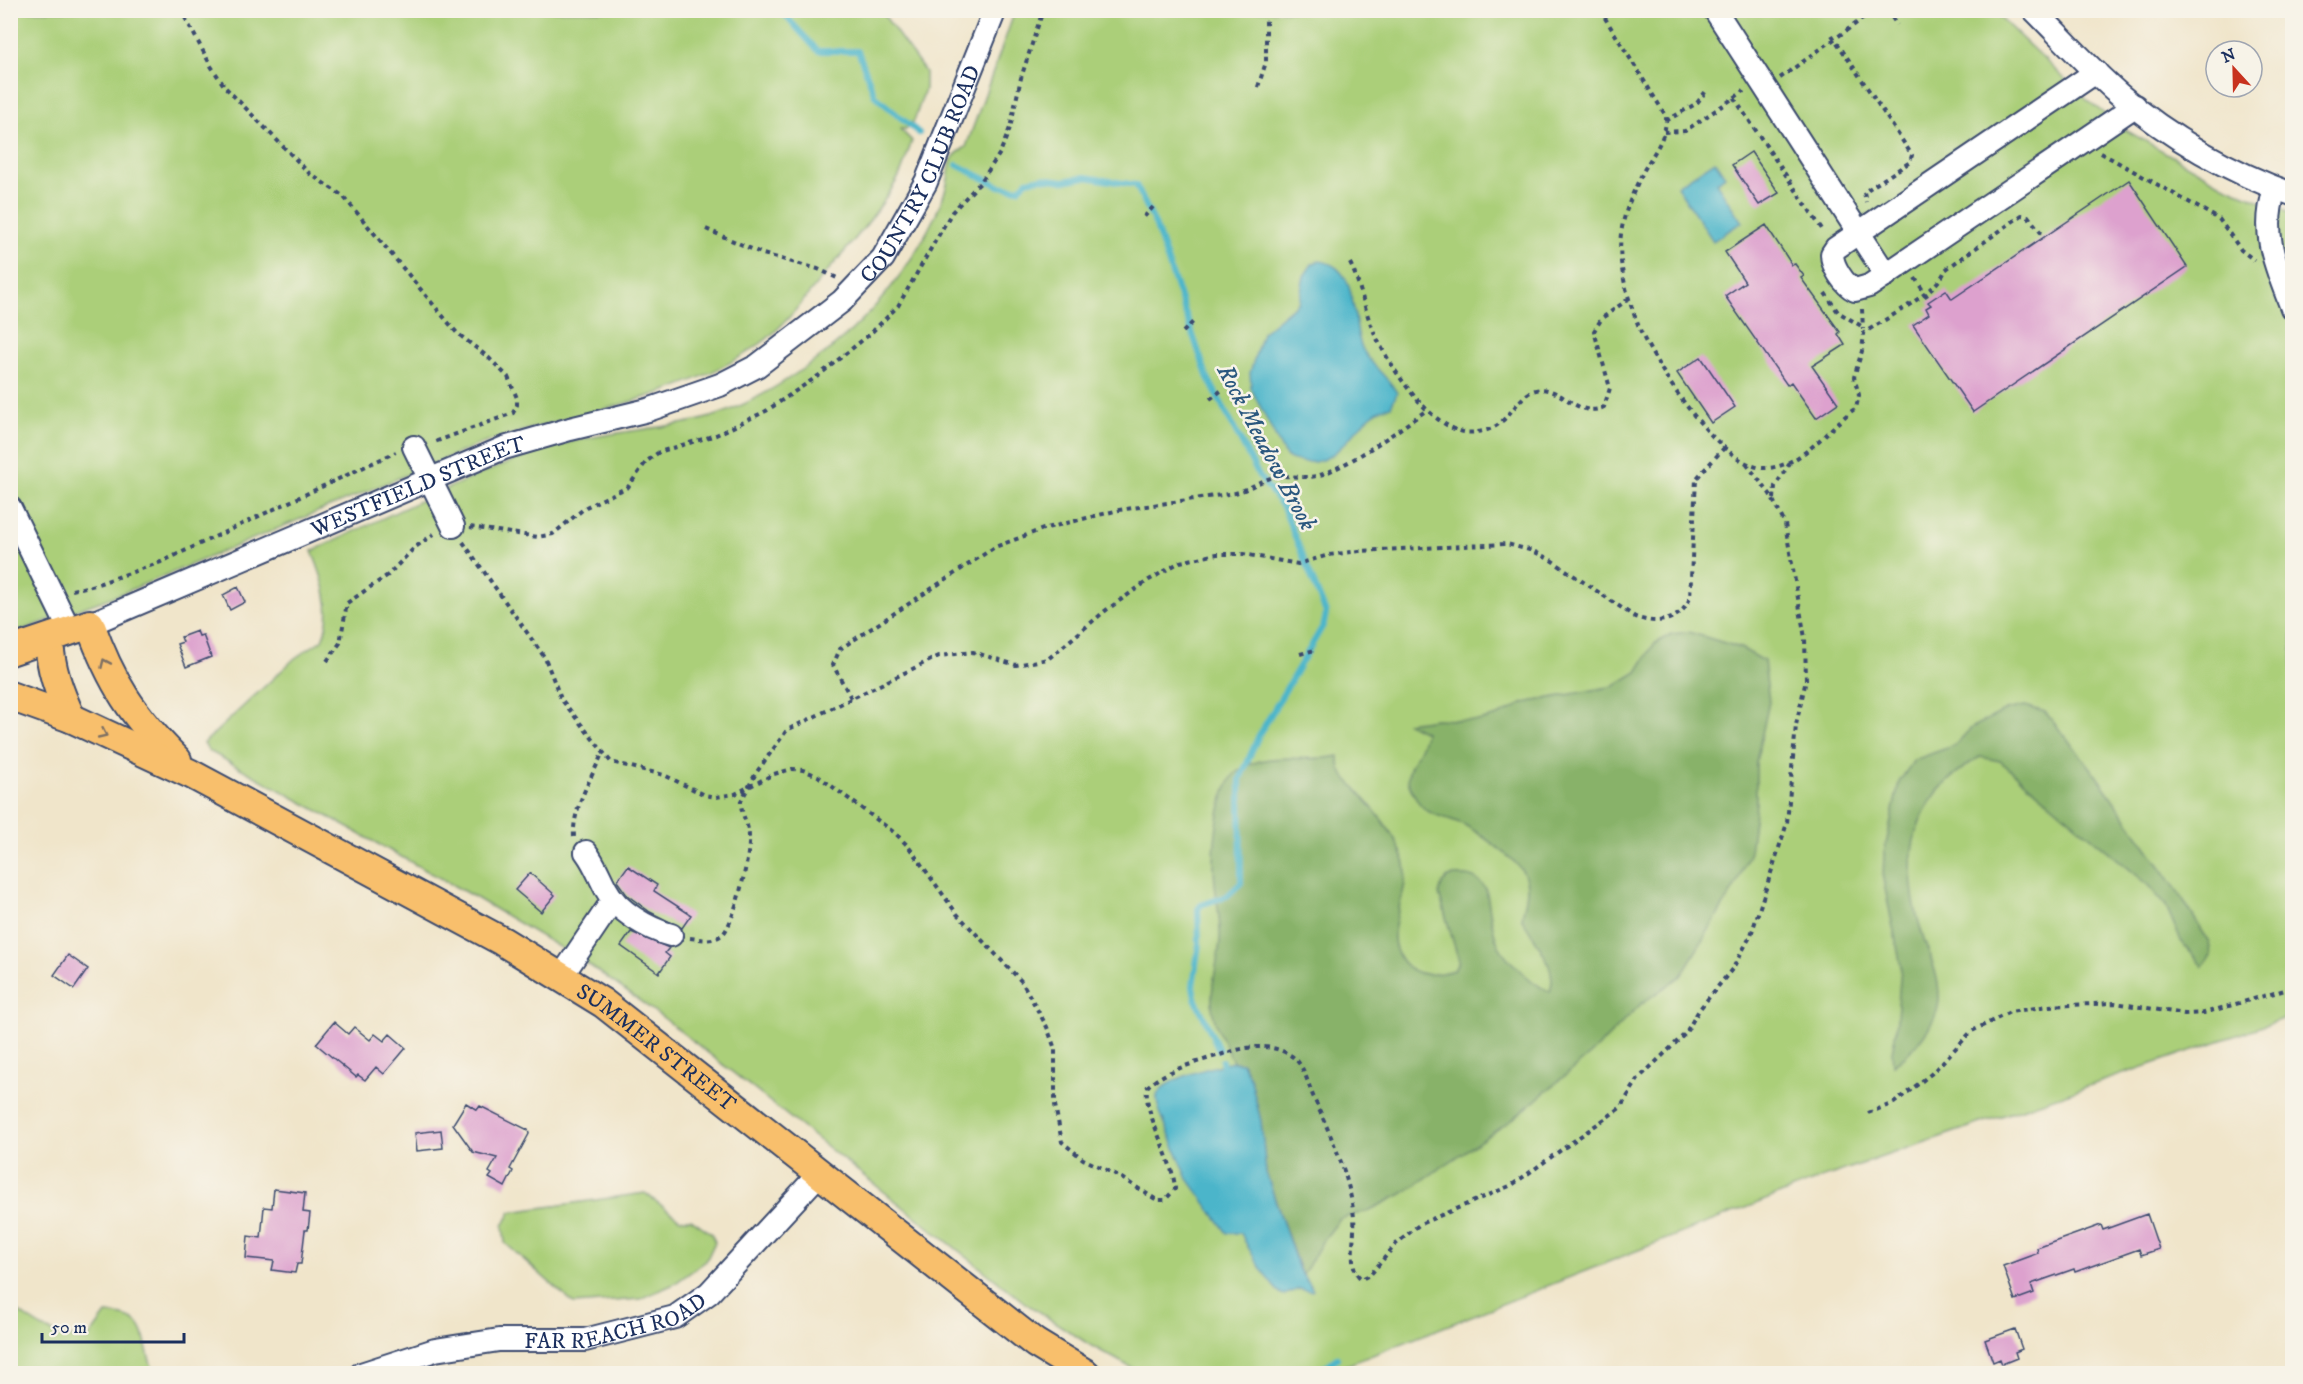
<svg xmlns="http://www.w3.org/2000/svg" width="2303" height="1384" font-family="'IM FELL DW Pica',serif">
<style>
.green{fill:#abcf79;stroke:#637f6c;stroke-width:1.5}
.forest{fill:#88b269;stroke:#527064;stroke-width:1.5}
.water{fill:#4cb5ca;stroke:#347294;stroke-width:1.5}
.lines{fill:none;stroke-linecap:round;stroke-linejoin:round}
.stream{stroke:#4cb5ca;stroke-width:6}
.building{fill:#dda1ce}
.minor-casing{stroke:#3b4a6e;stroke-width:26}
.major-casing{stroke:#3b4a6e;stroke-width:32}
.path{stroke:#3b4a6e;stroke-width:4;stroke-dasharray:4.5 4.5;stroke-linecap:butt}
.minor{stroke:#fff;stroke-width:22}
.major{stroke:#f8bf6c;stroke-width:28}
.oneway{stroke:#7e7064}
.labels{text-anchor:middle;stroke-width:5;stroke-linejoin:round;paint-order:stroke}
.street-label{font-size:22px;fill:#1b2f5e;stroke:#f7f3e8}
.water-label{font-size:24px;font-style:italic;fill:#2a577e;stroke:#f7f3e8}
</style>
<rect width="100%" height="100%" fill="#f7f3e8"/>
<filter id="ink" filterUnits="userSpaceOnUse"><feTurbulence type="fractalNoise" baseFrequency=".0167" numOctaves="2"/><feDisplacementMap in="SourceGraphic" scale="12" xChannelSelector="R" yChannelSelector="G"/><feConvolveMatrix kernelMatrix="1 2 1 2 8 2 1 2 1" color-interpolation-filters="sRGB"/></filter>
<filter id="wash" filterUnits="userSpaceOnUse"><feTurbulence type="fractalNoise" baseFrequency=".008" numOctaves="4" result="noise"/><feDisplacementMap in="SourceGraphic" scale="24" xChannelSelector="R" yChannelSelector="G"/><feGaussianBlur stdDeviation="1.35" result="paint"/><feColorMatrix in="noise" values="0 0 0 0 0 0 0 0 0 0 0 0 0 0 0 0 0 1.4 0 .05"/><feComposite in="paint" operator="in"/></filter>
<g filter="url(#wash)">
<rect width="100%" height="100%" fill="#f0e5ca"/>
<path class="green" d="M11,11H881L925,72V89L914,121L906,129H900L912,141C907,154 904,168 897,180C879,211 855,240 831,267C809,292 788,324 760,344C681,401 569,413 478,445L123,593L11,634Z
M1015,11H1993L2086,99L2122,128L2223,185L2292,214V1016L1821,1178L1327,1373H1141L1090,1345L1025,1303L665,1019L589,965L478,899L209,751L204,743L295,658L322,640C335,611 323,578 312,551C390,516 468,475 549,448C598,432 650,431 700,420C743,410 785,382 820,357C870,319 909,271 936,214C940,205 945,194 947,184C952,164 945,160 966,147Z
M645,1193L680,1219H691L711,1233L715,1242L706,1261L674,1284L640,1299L574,1304L505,1243L503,1226L511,1212Z
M10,1305C36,1326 54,1337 87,1340L106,1314C155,1316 138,1340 155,1373H11Z"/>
<path class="forest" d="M1689,632L1741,648L1764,661L1769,702L1756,762V804L1750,852L1736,885L1681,976L1641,1004L1591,1054L1513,1119L1402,1194L1370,1210L1340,1219L1322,1242L1302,1277L1266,1173L1261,1122L1251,1080L1242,1063L1233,1062C1225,1044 1214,1026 1212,1007C1210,985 1219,961 1220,939C1221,913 1213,887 1214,862C1214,841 1220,783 1238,771C1268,749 1305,764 1339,756C1339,760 1339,765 1340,769C1343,777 1353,785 1358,791C1375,811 1399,837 1405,864C1411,896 1379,934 1403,962C1417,979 1436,975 1454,970L1459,961L1439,894L1442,884L1448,877C1464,874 1477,875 1486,889C1490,907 1491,927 1498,944C1504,957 1536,988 1550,991C1559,968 1533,938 1522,919C1524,903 1531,889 1524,874C1518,861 1473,828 1460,823C1441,815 1424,816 1415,796C1412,791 1408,785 1408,779C1408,762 1424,750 1425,732L1407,723L1436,719L1478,721L1498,716L1524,703L1614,686L1637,672L1654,644L1671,634Z
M2025,706L2045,712L2091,768L2181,896L2209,942L2211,955L2203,967L2181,941L2166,906L2146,883L2000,761L1980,757C1911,797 1899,857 1921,930C1928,953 1940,975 1939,1000C1938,1023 1911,1054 1893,1065L1892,1052L1896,1031L1901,966L1883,879L1884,854L1899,782L1914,760L1955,745L1971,728L2006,710Z"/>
<path class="water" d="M1715,161L1725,176L1716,183L1742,222L1713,241L1677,186Z
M1319,261C1361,266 1350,322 1362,348C1370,365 1388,376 1397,393L1391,406C1355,413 1345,467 1303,462C1294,460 1288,460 1283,452L1251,388L1250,373L1262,333L1299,302L1304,276L1312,264Z
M1233,1062L1242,1063L1251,1080L1261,1121L1266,1173L1299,1270L1313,1290L1311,1291L1299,1289L1284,1295C1274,1293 1246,1245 1241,1233H1227L1188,1179L1160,1112C1158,1106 1155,1099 1158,1093C1167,1078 1216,1066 1233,1062Z"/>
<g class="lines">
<path class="stream" d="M780,10L818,51H858L875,96L919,133
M957,165L999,186L1018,189L1027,181L1042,178L1064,181L1085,177L1136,185L1155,224L1207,376L1259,476L1283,507L1326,613L1324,624L1259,735L1240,779L1241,883L1227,896L1201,905L1198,909L1199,944L1193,986L1195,998L1219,1050
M1222,1061L1224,1072
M1316,1374L1337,1358"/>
</g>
<g id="blocks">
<path class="building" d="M1751,152L1779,193L1759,205L1732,165Z
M2129,180L2187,267L1973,412L1913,325L1929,314L1926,308L1931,305L1928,302L1946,290L1952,299Z
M1766,225L1792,265L1795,264L1804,276L1801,278L1840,332L1838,334L1845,345L1812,366L1838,403L1816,418L1791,382L1787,385L1725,296L1745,282L1725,252Z
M1701,357L1735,407L1711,423L1677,373Z
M238,587L245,602L230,610L223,595Z
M197,631L199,636L203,635L211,657L186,667L177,644L183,642L181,637Z
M628,866L657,885L654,891L691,915L682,928L650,912L627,895L617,881Z
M530,873L555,895L541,912L515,890Z
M631,932L669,948L665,953L670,957L659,973L621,946Z
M68,955L88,969L74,989L54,975Z
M334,1022L348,1034L354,1027L370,1040L375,1034L384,1041L390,1034L406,1048L384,1074L376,1067L365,1080L358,1075L356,1077L316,1044Z
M466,1103L477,1110L480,1106L528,1130L529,1134L510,1169L513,1171L505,1187L489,1178L492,1174L489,1172L497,1158L473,1152L453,1124Z
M441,1130L443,1148L417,1151L415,1133Z
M274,1189L305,1193L303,1212L310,1213L308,1230H305L301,1264H297L295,1273L272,1270L274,1261L246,1258L248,1236L261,1238L264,1207L272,1208Z
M2147,1214L2159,1249L2141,1255L2139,1249L2075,1272L2074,1269L2031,1284L2034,1293L2015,1300L2003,1266L2038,1253L2037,1248L2101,1225L2103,1230Z
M2015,1329L2022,1349L2015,1352L2017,1358L2002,1364L2000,1359L1993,1362L1985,1340Z"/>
</g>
</g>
<g filter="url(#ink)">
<use href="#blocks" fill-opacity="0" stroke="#3b4a6e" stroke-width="1.5"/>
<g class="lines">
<defs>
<g id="minor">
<path d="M1715,10L1886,275"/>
<path d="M2034,10C2062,38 2089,68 2119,94C2168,137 2232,173 2292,194"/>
<path d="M2096,72L1836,248L1832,254C1832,266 1844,285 1855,290L1869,286L2135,106"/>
<path d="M2275,189C2260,234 2276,266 2292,308"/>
<path d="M414,447L453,526"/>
<path d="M10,508L70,631"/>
<path id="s1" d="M90,624L504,448L570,429L648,410L720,385L757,366L842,301L883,258L926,182L995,10"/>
<path d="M586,852C595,864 599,876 606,889C617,911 648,929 671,935"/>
<path d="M561,977L613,900"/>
<path id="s2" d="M361,1374L435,1350L499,1340H585L675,1317L709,1293L819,1174"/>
</g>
<g id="major">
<path d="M49,639C50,668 59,692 71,718"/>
<path d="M10,651L90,624C111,683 133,716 177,760"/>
<path id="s3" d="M10,696L71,718L191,774L502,941L603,1003L1035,1343L1086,1374"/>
</g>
</defs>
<use href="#minor" class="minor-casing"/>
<use href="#major" class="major-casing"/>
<path class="path" d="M181,10L211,66L225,87L310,174L343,196L457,333L489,358L508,377L517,398V405L513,413L432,443
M1600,10L1666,116C1667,137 1654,152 1644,170C1634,190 1624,211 1621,234C1617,266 1629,303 1641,332C1657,368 1723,471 1767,468C1804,466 1829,426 1856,408L1859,395L1854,377L1862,351L1864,333C1884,319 1939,292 1945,270L2022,215L2028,216L2042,234
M1887,10L1897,25
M1832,35L1912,155L1910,162L1864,192L1866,202
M1780,78L1875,10
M1258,87L1266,62V10
M1734,98L1824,232
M1666,121L1697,103L1706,91
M1664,132L1685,131L1744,91
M2101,153L2219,219L2241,250L2254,260
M1144,217L1154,206
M706,229L763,254L818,269L837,278
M1350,263C1361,285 1364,310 1374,332C1388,364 1425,421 1460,431C1467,434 1479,432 1487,430C1509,424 1518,394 1536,390C1561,384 1577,420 1604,407L1610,388L1594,331L1602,318L1630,298
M1915,278L1928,298
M1825,293L1838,312L1863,327
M1862,309L1863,329
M1183,332L1194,321
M1210,399L1222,390
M1774,499L1775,486L1790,463
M470,527L538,537L553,534L586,507L628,487L646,462L659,452L716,435L766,411L818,376L870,334L898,306L952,212L980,183L1000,153L1010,128L1021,78L1043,10
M463,542L545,658L561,699L611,762L664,775L705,795L716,797L735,794L774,774L792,769L803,770L818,776L895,833L908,846L957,914L1022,982L1047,1027L1055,1049V1105L1062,1142L1083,1159L1115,1174L1157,1200H1165L1175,1189C1174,1159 1140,1108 1148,1086C1168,1069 1198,1062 1223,1054C1244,1047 1270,1042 1290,1055C1305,1064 1307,1083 1314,1098C1331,1137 1350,1175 1354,1218C1356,1235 1346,1269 1362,1279L1371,1274L1396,1244L1420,1224L1512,1185L1620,1108L1639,1078L1685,1034L1699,1010L1733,968L1751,935L1787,823L1796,725L1806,680L1805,638L1785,524L1770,494L1744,461
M72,590L95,585L161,562L396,452
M1300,654L1315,650
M327,661L340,643L347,603L388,575L414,548L434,534
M851,698L833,665L840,649L995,547L1043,529L1119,510L1235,493C1250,489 1261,480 1274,477C1289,474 1304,480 1320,475C1353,464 1398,430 1427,410
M574,837C572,809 591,779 602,754
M690,938C701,939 712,942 722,935C734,926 751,853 749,837C749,824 740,813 741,801L756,773L787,730L939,656L973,652L1016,665L1048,659L1105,611L1149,580L1180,562L1217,554H1243L1298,564L1329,555L1359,551L1507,544L1533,551L1551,560L1635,617C1657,625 1680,622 1690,598L1696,479L1724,448
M1868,1113L1894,1103L1931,1074L1972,1031L2010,1012L2048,1006L2115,1003L2185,1014L2204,1013L2292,988"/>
<use href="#minor" class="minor"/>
<use href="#major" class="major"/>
</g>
<defs><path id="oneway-chevron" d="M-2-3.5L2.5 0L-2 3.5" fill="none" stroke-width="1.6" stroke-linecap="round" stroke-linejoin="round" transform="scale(1.5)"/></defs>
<g class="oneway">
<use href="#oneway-chevron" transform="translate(105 663) rotate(-114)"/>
<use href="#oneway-chevron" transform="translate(103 734) rotate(25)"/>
</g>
</g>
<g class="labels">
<g class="street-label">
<text dy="8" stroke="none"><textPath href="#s1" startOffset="975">COUNTRY CLUB ROAD</textPath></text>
<text dy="8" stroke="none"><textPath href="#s1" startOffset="356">WESTFIELD STREET</textPath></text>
<text dy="8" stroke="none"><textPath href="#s3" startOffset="738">SUMMER STREET</textPath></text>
<text dy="8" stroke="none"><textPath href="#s2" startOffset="262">FAR REACH ROAD</textPath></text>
</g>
<g class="water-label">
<text transform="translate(1267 447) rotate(62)" y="8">Rock Meadow Brook</text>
</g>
</g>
<rect width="2303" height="1384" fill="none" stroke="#f7f3e8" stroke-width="36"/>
<g transform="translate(2234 69) rotate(338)"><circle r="28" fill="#f7f3e8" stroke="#9fa5b1" stroke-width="1.5"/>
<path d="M0-4.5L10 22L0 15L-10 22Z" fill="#c8321e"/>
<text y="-9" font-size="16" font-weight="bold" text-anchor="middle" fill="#1b2f5e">N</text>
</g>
<path d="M42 1333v9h142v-9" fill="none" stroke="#1b2f5e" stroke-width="3"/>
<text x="51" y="1333" font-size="18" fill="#1b2f5e" stroke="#f7f3e8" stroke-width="4.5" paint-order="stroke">50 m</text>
</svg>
